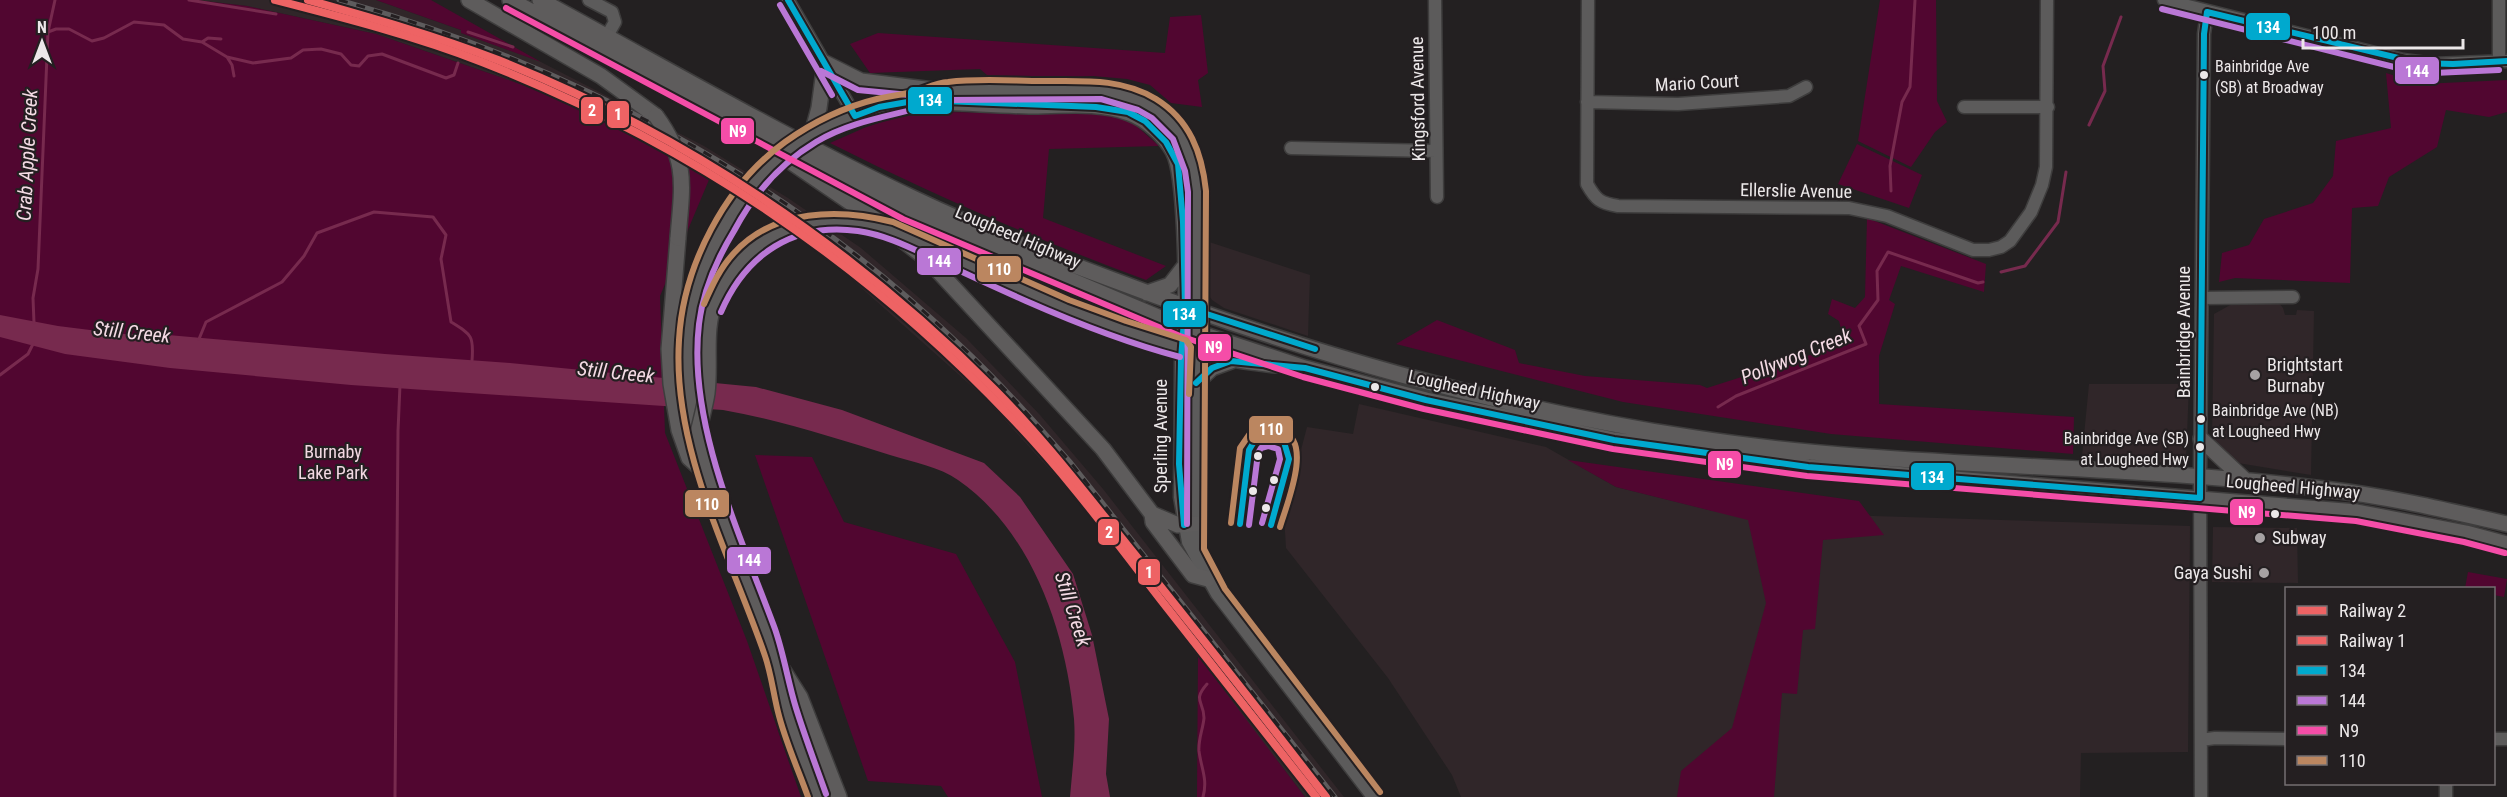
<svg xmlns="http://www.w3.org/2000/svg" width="2507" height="797" font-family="'Roboto Condensed',sans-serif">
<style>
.built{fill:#302629}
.green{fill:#510630}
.water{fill:#772a4e}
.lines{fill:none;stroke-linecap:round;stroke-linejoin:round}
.stream{stroke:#772a4e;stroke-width:3}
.minor-casing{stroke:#3e3d3d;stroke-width:15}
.major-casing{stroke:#3e3d3d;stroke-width:18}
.minor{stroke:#5c5b5b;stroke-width:12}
.major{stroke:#5e5c5c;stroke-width:15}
.rail-casing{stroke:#5e5c5d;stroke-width:5}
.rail{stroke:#241f21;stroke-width:3;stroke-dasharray:9;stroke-linecap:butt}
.major-bridge-casing{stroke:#3e3d3d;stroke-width:18;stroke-linecap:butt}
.major-bridge{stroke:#5e5c5c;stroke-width:15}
.bus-1-casing{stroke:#241f21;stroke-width:10}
.bus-2-casing{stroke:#241f21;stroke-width:10}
.bus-3-casing{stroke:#241f21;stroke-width:10}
.bus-4-casing{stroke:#241f21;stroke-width:10}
.bus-1{stroke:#00a9ce;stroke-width:6}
.bus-2{stroke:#ba77d6;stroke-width:6}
.bus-3{stroke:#f54da8;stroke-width:6}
.bus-4{stroke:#bb8660;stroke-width:6}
.rail-1-casing{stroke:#241f21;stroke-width:12}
.rail-2-casing{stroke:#241f21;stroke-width:12}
.rail-1{stroke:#ee6364;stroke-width:8}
.rail-2{stroke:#ee6364;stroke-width:8}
.bus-dot{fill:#ece8e9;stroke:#241f21;stroke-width:2}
.poi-dot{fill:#a6a2a3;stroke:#241f21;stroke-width:2}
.labels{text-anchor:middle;stroke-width:4.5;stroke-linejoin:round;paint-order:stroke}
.bus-label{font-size:16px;fill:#ece8e9;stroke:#241f21;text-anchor:start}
.street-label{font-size:18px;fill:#ece8e9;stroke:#241f21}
.poi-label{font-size:18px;fill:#ece8e9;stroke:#241f21;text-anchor:start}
.park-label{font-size:18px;fill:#f2d8e2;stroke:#241f21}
.water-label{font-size:20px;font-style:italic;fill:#f5dbe5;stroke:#241f21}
.line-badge{stroke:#241f21;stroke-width:2}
.badge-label{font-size:16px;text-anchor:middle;font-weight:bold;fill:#fff}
</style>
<rect width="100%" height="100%" fill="#232021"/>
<path class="built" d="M196,0H376L461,30V33L539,61L704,146L788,198L861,248L966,338L1040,415L1103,489L1344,797H1305L1080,503L985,398L839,268L711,175L552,95L376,34L247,6Z
M1203,240L1310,275L1308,336L1224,308L1212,300L1205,290Z
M2246,302L2279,303L2283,308L2285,315H2296L2297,310L2314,311L2311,475L2238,463L2231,460L2212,440L2214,314L2232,304Z
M2089,384H2189L2186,462L2179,464L2082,456Z
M1359,404L1546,447L1616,487L1713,511L2190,526L2188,752L2081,753L2080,797H1461L1452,775L1388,678L1286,548L1284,515L1307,427L1353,434Z
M2213,527L2297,528L2298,583L2212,582Z"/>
<path class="green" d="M0,0H196L247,6L376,34L552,95L711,175L660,296L665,433L747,641L801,797H0Z
M376,0H431L541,62L461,33V30Z
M1880,0H1936L1937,101L1947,122L1935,132L1911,167L1858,141Z
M1201,15L1208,73L1198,80L1202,107L1171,103L1150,85L1127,79L1093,76L994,81L980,69L870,73L850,44L878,33L1165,53L1170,17Z
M2386,73L2422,84L2507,80V112L2489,117L2446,110L2437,147L2389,177L2378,206L2352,208L2350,283L2235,278L2219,282L2222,253L2249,245L2264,219L2313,203L2333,176L2336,141L2391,128Z
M936,112L1104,114L1132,122L1159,146L1049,149L1043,218L1166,266L1146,280C1038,240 933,195 830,143L864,128L896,117Z
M1857,144L1922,175L1909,208L1838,184Z
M1867,218L1986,264L1984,292L1901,266L1889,300L1895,304L1879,356V404L2074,417L2073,454L1831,434L1623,402L1396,344L1437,320L1515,350L1519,363L1585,376L1700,385L1707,388L1845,344L1839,321L1828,314L1832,299L1855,308L1865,297Z
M755,455L812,457L844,522L956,554L1015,662L1042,797H948L941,786L868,781Z
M1568,460L1859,501L1884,535L1823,540L1815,629L1803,630L1797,694L1782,693L1774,797H1677L1681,771L1732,728L1766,603L1748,520L1616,487Z
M2468,572L2507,579L2504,597L2494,595V588H2465Z
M1198,656L1305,797H1197Z"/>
<path class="water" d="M0,315L58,326L122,334L168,335L385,354L510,363L756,387L842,410L984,463L1020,497L1073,574L1092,635L1109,719L1106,774L1110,797H1070C1072,772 1076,745 1074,719C1066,633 1033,532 958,480C940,467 912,462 890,455C835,438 780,420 723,410L351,385L170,368L65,354L0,337Z"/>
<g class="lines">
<path class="stream" d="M189,0L276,14
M48,32L55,0
M468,32L513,47
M202,42L208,38L221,39
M227,57L232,65L234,76
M2089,125L2105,91L2103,66L2121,17
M1891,191L1890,166L1902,102L1910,87L1915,0
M2001,272L2025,266L2058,222L2066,172
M34,323L33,298L38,269L48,32L56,29H69L92,41L104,38L134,22L164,25L183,39L202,42L227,57L253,63L291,58L303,50L321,49L341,54L351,65L359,66L368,56L382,54L446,78L454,75L458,63
M199,339L206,322L282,282L304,256L317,233L374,212L433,217L446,235L441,259L451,322C472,335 474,336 472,361
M0,375L28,354L33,344
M1718,407L1736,396L1866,344L1859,326L1878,300L1877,271L1888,252L1978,283L1983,282
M395,797L398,431L400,385
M1203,797C1208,779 1201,768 1199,751C1198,740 1203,729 1204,718C1204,701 1192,701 1207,684"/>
<defs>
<path id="minor" d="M589,0L612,12L615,22L607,36
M788,0L855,116
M1435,0L1437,197
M1588,0L1587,184C1596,200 1600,203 1618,206L1849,208L1887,216L1973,250H1989L2001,247L2010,241L2031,212L2042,185L2046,167L2047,0
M2164,0L2403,60L2434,64L2507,61
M2499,61V0
M1587,102L1678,104L1789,96L1806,87
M1964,107H2048
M1291,148L1436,151
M2202,298L2293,297
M1184,328L1181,359L1180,497L1188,542L1217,594L1373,797
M1195,551L1198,333
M2494,739H2507
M2201,740L2215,738L2286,739
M2446,784V797
M2201,797L2200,477L2204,34L2207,12"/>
<path id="major" d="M469,0L601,76L656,116
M510,0L907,211L1184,328L1305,368L1426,400L1614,440L1808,467L2357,512L2466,533L2507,544
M540,0C664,67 787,139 915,199C980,230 1049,256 1116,281C1303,352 1497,408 1695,438C1903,470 2115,462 2324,489C2386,496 2446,510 2507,524
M925,101C960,103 994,105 1029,106C1061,106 1100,101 1129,113C1146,119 1165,136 1173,151C1186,174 1187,285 1185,315
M812,134L879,107L919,100L944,91L1102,90C1191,107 1196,154 1197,233C1197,262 1199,291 1198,321
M812,134L819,108L825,63L861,81L941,91
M784,157L879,222L927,259L1103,449L1152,514L1153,522L1193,575L1208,579
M736,208C710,247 689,295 688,344C685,441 735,546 768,636C777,661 779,687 787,711C796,740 808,769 818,797
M678,238L669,349L671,384L679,430L689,458L710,477
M1147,293L1170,285L1184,267
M1066,308C1137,336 1199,358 1276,365
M1196,383L1212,368L1231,361
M2201,439L2247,482
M1152,514L1178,525L1196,524
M781,667L800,697L839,797"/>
</defs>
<use href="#minor" class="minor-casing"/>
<use href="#major" class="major-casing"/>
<use href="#minor" class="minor"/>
<use href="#major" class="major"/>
<defs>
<path id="rail" d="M339,0C571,64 785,177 959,344C999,381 1035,422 1071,463L1335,797"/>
</defs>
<use href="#rail" class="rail-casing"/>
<use href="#rail" class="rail"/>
<defs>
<path id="major-bridge" d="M656,116C689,161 682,186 678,238
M736,208C757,178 782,156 812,134
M698,433C701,420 705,406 707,393C711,361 703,329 716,299C739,242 801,212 861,222C889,227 915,241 941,253C983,271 1024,289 1066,308"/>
</defs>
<use href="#major-bridge" class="major-bridge-casing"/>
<use href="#major-bridge" class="major-bridge"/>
<defs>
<path id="bus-1" d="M788,0L855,116L879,107L919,100L1096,107L1128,112L1145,121L1166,142L1178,164L1183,222L1185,307L1181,359L1179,464L1184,525
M2207,12L2419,63L2453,64L2507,61
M1185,307L1315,349
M1196,383L1212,368L1231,361L1305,368L1426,400L1614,440L1808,467L2200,498L2204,34L2207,12
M1240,524L1249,450L1255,440L1269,437L1284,442L1289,459L1271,525"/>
<path id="bus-2" d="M780,5L832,95
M2162,9L2402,69L2434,73L2499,70
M821,71L858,90L920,96
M721,312C746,254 794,222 858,231C887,235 913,249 939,261C968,275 997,288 1026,301C1076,323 1127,343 1180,357
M1249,525L1258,453L1261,448L1268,446L1278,449L1280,459L1262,523
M826,794C816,766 805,737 796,708C788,682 784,655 775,629C741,537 687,423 699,324C703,290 717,259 734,231C753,195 781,163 816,142C856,118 903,115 946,100L1101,99L1138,110L1152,118L1173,139L1185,171L1188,192L1187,524"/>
<path id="bus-3" d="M506,8L903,219L1180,336L1303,377L1424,409L1613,449L1807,476L2356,521L2464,542L2505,553"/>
<path id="bus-4" d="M704,304C712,286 720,268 734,253C774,209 839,208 893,222L1069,300L1126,321L1186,340L1191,347L1189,394
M1231,523L1240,448L1251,432C1263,428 1271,428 1283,432C1313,442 1286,506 1280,527
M808,797C798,769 785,741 778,712C773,692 771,672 764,653C729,553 672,448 679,340C683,266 725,185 785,142C813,122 844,107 877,99C889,96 901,95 913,92C925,89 935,83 948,82C980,78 1012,81 1044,81C1083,81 1122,78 1156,99C1190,120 1202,153 1206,191L1204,549L1225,589L1380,792"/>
</defs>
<use href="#bus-1" class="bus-1-casing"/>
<use href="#bus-2" class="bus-2-casing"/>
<use href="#bus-3" class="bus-3-casing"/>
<use href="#bus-4" class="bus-4-casing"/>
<use href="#bus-1" class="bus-1"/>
<use href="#bus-2" class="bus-2"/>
<use href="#bus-3" class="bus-3"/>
<use href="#bus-4" class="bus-4"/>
<defs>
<path id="rail-1" d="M275,0C345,18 415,36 482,62C686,142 860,258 1011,417C1066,474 1113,538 1161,600C1213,666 1264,731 1316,797"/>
<path id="rail-2" d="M308,0C372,18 436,36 498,60C685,134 853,247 994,389C1043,438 1085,493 1128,546C1195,629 1261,713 1326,797"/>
</defs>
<use href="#rail-1" class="rail-1-casing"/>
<use href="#rail-2" class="rail-2-casing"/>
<use href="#rail-1" class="rail-1"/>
<use href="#rail-2" class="rail-2"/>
</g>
<g class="bus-dot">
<circle cx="2204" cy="75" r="5"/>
<circle cx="1375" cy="387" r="5"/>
<circle cx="2201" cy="419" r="5"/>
<circle cx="2200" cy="447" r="5"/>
<circle cx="1258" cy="456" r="5"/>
<circle cx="1274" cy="480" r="5"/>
<circle cx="1253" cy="491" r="5"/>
<circle cx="1266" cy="508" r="5"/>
<circle cx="2275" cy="514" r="5"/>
</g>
<g class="poi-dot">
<circle cx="2255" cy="375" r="6"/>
<circle cx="2260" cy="538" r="6"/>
<circle cx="2264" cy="573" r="6"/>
</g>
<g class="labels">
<g class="bus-label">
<text x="2215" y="72">Bainbridge Ave<tspan x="2215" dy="21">(SB) at Broadway</tspan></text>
<text x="2212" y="416">Bainbridge Ave (NB)<tspan x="2212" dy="21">at Lougheed Hwy</tspan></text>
<text x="2189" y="444" text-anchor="end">Bainbridge Ave (SB)<tspan x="2189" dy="21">at Lougheed Hwy</tspan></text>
</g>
<g class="street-label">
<text transform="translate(1697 83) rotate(-3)" y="6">Mario Court</text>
<text transform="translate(1418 99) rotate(-91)" y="6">Kingsford Avenue</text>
<text transform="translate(1796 191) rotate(1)" y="6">Ellerslie Avenue</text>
<text transform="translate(1018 237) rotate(23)" y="6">Lougheed Highway</text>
<text transform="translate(2184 332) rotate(-90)" y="6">Bainbridge Avenue</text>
<text transform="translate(1474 390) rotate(12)" y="6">Lougheed Highway</text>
<text transform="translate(1161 436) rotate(-90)" y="6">Sperling Avenue</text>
<text transform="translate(2293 487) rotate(5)" y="6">Lougheed Highway</text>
</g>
<g class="poi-label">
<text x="2267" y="371">Brightstart<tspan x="2267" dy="21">Burnaby</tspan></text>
<text x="2272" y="544">Subway</text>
<text x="2252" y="579" text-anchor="end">Gaya Sushi</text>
</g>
<g class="park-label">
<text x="333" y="458">Burnaby<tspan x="333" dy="21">Lake Park</tspan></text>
</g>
<g class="water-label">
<text transform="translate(27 155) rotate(-87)" y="7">Crab Apple Creek</text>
<text transform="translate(132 332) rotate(6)" y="7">Still Creek</text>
<text transform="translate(1796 356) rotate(-22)" y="7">Pollywog Creek</text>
<text transform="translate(616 372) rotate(6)" y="7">Still Creek</text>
<text transform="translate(1073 609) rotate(72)" y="7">Still Creek</text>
</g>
</g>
<g class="line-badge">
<rect x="2245" y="12" width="46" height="29" rx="6" fill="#00a9ce"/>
<rect x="2394" y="56" width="46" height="29" rx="6" fill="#ba77d6"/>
<rect x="907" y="86" width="46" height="29" rx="6" fill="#00a9ce"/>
<rect x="580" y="96" width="24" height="29" rx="6" fill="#ee6364"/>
<rect x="606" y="100" width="24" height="29" rx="6" fill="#ee6364"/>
<rect x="720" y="117" width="35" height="28" rx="6" fill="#f54da8"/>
<rect x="916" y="247" width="46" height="29" rx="6" fill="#ba77d6"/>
<rect x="976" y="255" width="46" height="28" rx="6" fill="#bb8660"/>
<rect x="1162" y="300" width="45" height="28" rx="6" fill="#00a9ce"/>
<rect x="1197" y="333" width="35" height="29" rx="6" fill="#f54da8"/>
<rect x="1248" y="415" width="46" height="29" rx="6" fill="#bb8660"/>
<rect x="1707" y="450" width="35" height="29" rx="6" fill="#f54da8"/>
<rect x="1910" y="462" width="45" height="29" rx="6" fill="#00a9ce"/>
<rect x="684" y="489" width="46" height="29" rx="6" fill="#bb8660"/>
<rect x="2229" y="498" width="35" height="28" rx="6" fill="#f54da8"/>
<rect x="1097" y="518" width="23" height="28" rx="6" fill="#ee6364"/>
<rect x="726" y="546" width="46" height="29" rx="6" fill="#ba77d6"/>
<rect x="1137" y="558" width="24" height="28" rx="6" fill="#ee6364"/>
</g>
<g class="badge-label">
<text x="2268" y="33">134</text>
<text x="2417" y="77">144</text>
<text x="930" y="106">134</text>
<text x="592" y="116">2</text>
<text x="618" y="120">1</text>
<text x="738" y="137">N9</text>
<text x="939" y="267">144</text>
<text x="999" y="275">110</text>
<text x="1184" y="320">134</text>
<text x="1214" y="353">N9</text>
<text x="1271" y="435">110</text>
<text x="1725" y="470">N9</text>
<text x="1932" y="483">134</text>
<text x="707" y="510">110</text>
<text x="2247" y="518">N9</text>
<text x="1109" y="538">2</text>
<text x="749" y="566">144</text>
<text x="1149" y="578">1</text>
</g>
<rect x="2285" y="587" width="210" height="198" fill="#241f21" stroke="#746f71" stroke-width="1.5"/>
<rect x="2297" y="606" width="30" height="9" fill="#ee6364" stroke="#746f71" stroke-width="1.5"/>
<text x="2339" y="617" font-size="18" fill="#ece8e9">Railway 2</text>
<rect x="2297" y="636" width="30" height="9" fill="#ee6364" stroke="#746f71" stroke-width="1.5"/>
<text x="2339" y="647" font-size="18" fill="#ece8e9">Railway 1</text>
<rect x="2297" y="666" width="30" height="9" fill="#00a9ce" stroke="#746f71" stroke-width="1.5"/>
<text x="2339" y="677" font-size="18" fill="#ece8e9">134</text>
<rect x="2297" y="696" width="30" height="9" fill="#ba77d6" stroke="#746f71" stroke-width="1.5"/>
<text x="2339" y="707" font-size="18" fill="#ece8e9">144</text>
<rect x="2297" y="726" width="30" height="9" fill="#f54da8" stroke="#746f71" stroke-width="1.5"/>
<text x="2339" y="737" font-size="18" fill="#ece8e9">N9</text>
<rect x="2297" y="756" width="30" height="9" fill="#bb8660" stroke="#746f71" stroke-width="1.5"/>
<text x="2339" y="767" font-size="18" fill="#ece8e9">110</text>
<g transform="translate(42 42)" stroke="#241f21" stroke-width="4.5" paint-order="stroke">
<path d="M0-4.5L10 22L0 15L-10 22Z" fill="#ece8e9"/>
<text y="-9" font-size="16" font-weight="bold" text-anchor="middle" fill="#ece8e9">N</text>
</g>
<path d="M2303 39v9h160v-9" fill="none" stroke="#ece8e9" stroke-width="3"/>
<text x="2312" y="39" font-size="18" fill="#ece8e9" stroke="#241f21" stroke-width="4.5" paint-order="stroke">100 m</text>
</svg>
